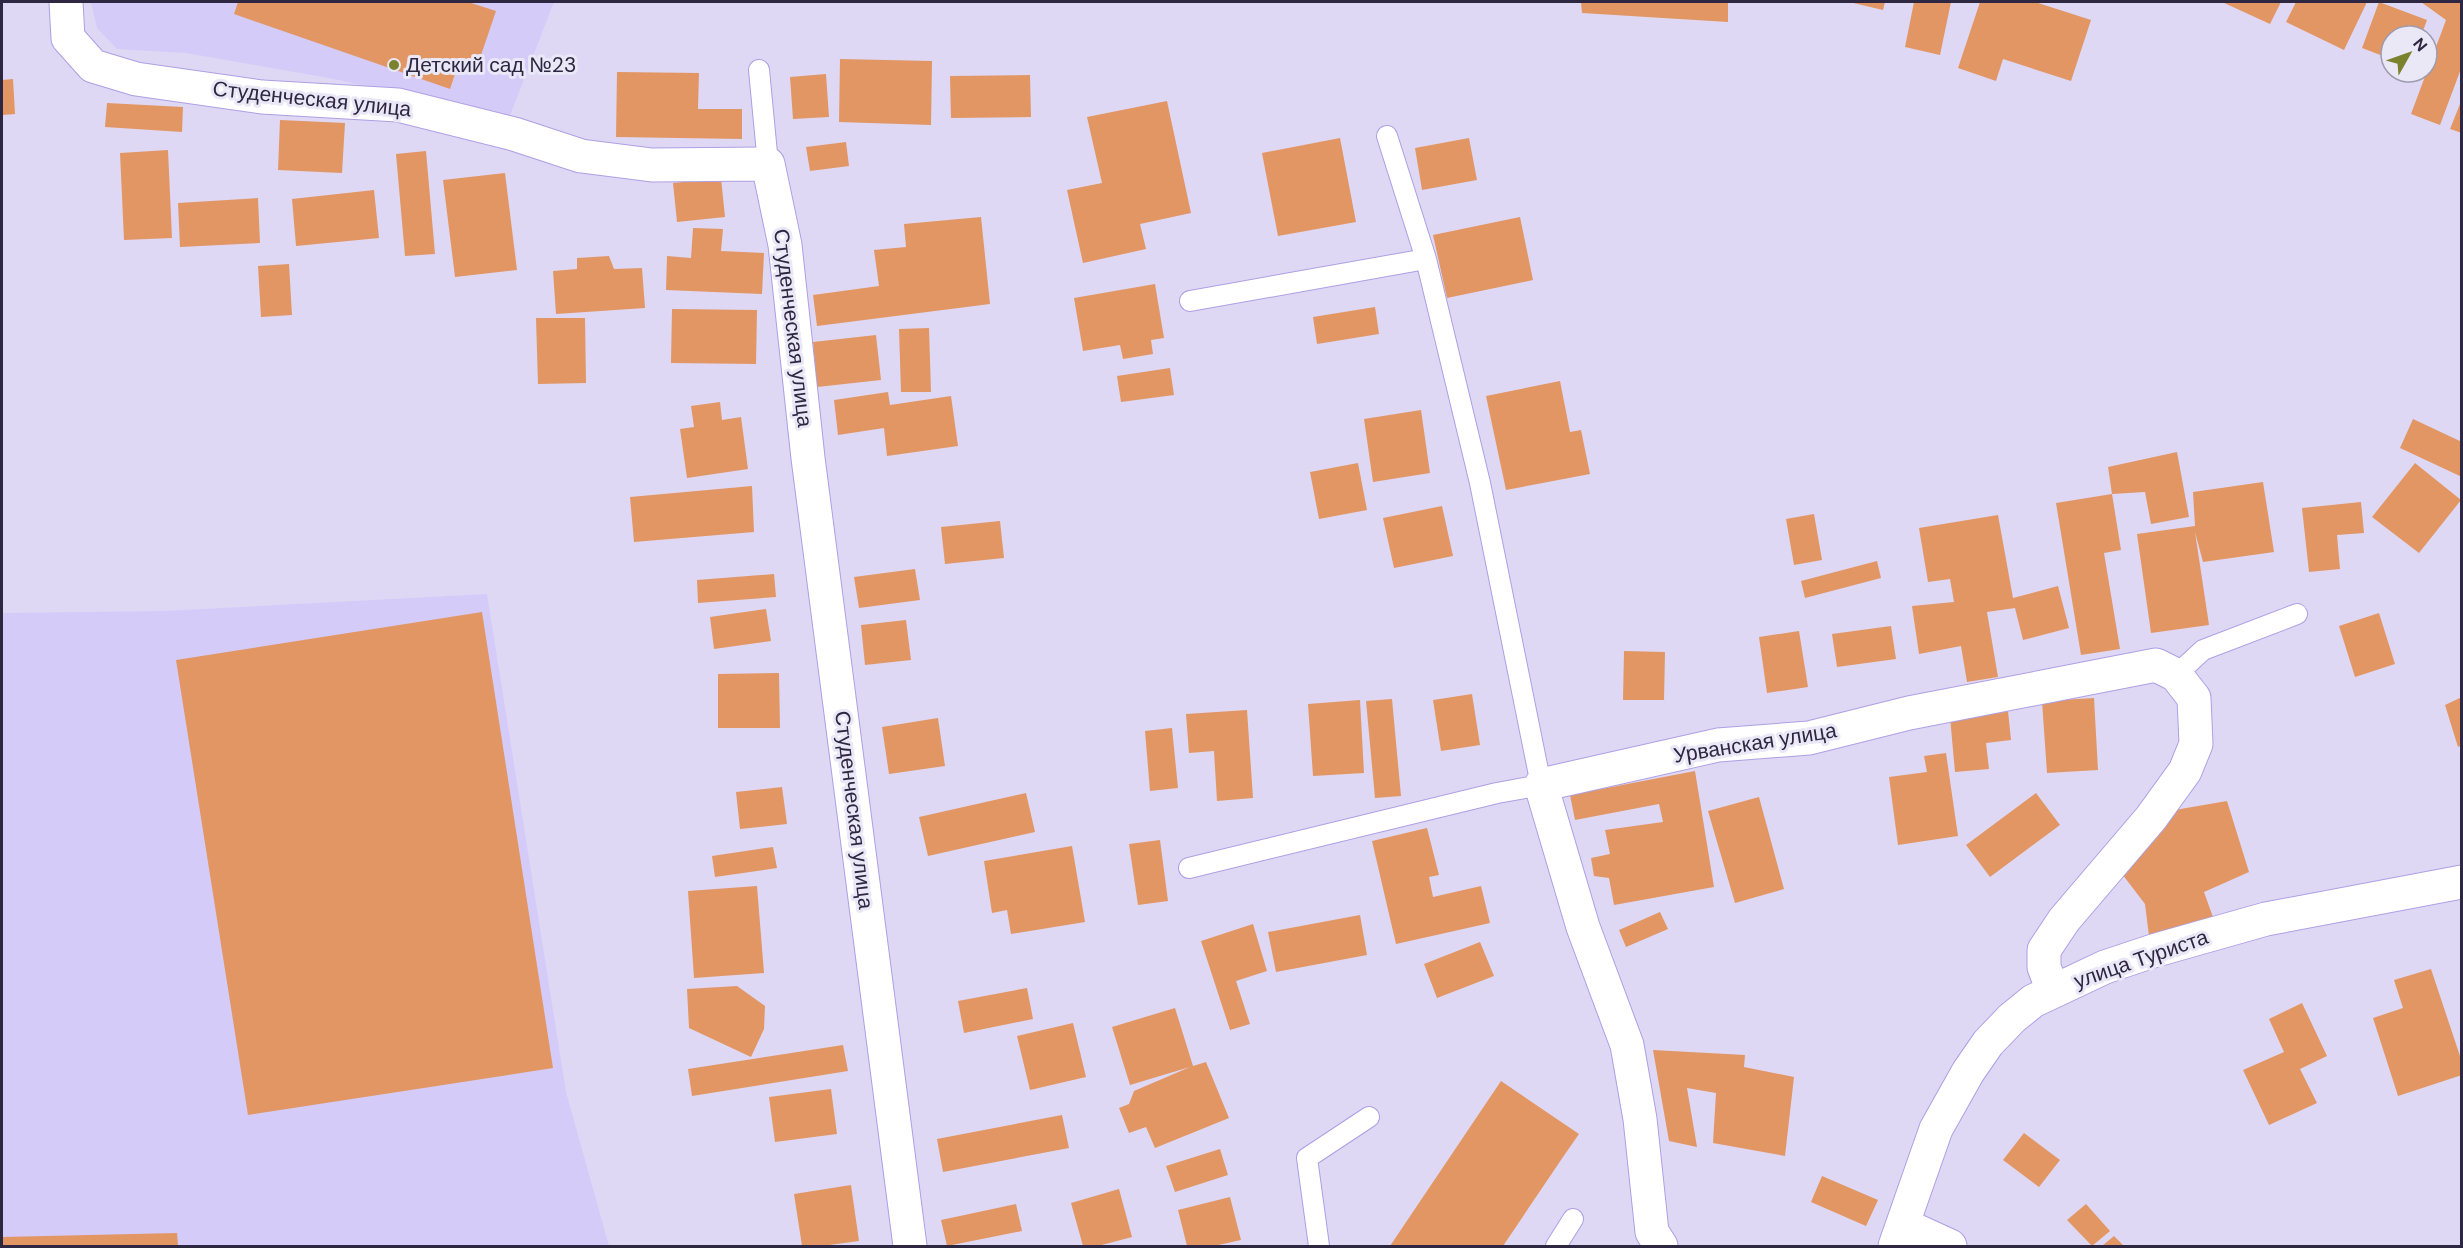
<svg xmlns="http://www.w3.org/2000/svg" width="2463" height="1248" font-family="'DM Sans',sans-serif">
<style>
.built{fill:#d4cbf9}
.building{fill:#e29663}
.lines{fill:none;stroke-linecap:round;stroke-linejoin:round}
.lane-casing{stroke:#ae9fe3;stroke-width:22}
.street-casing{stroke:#ae9fe3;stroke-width:35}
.lane{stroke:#fff;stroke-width:20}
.street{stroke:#fff;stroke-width:33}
.poi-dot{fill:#7a822d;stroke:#eae8f6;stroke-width:2}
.labels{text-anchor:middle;stroke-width:6;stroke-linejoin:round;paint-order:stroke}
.poi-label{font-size:21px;fill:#2d2742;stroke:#eae8f6;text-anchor:start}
.street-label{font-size:21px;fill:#2d2742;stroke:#eae8f6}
</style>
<rect width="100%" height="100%" fill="#ded8f5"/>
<path class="built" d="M91,2H554L509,118L329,78L186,53L117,49L97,28Z
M487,594L566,1092L609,1246H2V613L165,611Z"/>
<path class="building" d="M238,2H468L496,11L478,64L460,59L450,89L234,14Z
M1581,2H1728V22L1582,13Z
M1849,2H1885L1883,10Z
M1914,2H1951L1940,55L1905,47Z
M1980,2H2035L2091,20L2071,81L2003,59L1996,81L1958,68Z
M2222,2H2281L2270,24Z
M2296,2H2367L2344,50L2286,22Z
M2379,2L2427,20L2421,36H2391V59L2362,48Z
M2421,2H2462V66L2440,125L2411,114L2446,20Z
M840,59L932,61L931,125L839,122Z
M617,72L699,73L698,109H742V139L616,137Z
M826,74L829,117L793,119L790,77Z
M1030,75L1031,117L951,118L950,76Z
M13,79L15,114L2,115V80Z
M2462,99V133L2450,129Z
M1167,101L1191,213L1140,224L1146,249L1083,263L1067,190L1102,183L1087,117Z
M107,103L183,107L182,132L105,127Z
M280,120L345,123L342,173L278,170Z
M1340,138L1356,222L1278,236L1262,153Z
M1469,138L1477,180L1422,190L1415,148Z
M846,142L849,166L810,171L806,147Z
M168,150L172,238L124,240L120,153Z
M426,151L435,254L405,256L396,154Z
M505,173L517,270L455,277L443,180Z
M721,178L725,217L677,222L673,183Z
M374,190L379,238L296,246L292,199Z
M258,198L260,243L180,247L178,203Z
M981,217L990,304L817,326L813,295L879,286L874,250L906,247L904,224Z
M1520,217L1533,280L1447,298L1433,235Z
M693,228L723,229L721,251L764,253L762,294L666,290L667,256L691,258Z
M609,256L614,269L642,268L645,308L556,314L553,271L577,269V258Z
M289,264L292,315L261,317L258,266Z
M1155,284L1164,338L1151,340L1153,354L1123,359L1120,345L1083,351L1074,298Z
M1375,307L1379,334L1317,344L1313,317Z
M672,309L757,310L756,364L671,363Z
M536,318H585L586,383L538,384Z
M929,328L931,392H901L899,329Z
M876,335L881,380L817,387L813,342Z
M1170,368L1174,395L1121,402L1117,376Z
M1560,381L1570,432L1581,430L1590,474L1506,490L1486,396Z
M888,392L890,405L951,396L958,446L887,456L884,428L838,435L834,400Z
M720,402L722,420L741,417L748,469L687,478L680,429L694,427L691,406Z
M1421,410L1430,473L1373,482L1364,419Z
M2413,419L2462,442V477L2400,448Z
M2177,452L2189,517L2151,524L2145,492L2112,494L2121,550L2104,553L2120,649L2081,655L2056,503L2112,494L2108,467Z
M1358,463L1367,510L1319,519L1310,472Z
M2415,463L2461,500L2419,553L2372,517Z
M2263,482L2274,552L2203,562L2195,532L2209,625L2151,633L2137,534L2195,526L2193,492Z
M752,486L754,532L634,542L630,497Z
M2361,502L2364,533L2337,535L2340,569L2309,572L2302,508Z
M1442,506L1453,556L1394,568L1383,518Z
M1814,514L1822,560L1794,565L1786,519Z
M1998,515L2013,598L2058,586L2069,628L2023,640L2015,608L1987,612L1998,677L1967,682L1961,646L1919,654L1912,606L1954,602L1950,579L1928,582L1919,528Z
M1000,521L1004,558L945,564L941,527Z
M1877,561L1881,578L1805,598L1801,581Z
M915,569L920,600L859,608L854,577Z
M774,574L776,597L698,603L697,580Z
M766,609L771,641L714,649L710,617Z
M482,612L553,1068L248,1115L176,660Z
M2379,613L2395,664L2355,677L2339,626Z
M906,620L911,660L865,665L861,625Z
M1891,626L1896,659L1837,667L1832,634Z
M1799,631L1808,687L1767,693L1759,637Z
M1624,651L1665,652L1664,700H1623Z
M779,673L780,728H718V674Z
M1472,694L1480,745L1441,751L1433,700Z
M2462,697V745L2458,747L2445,705Z
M2094,698L2098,770L2047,773L2042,701Z
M1392,699L1401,796L1375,798L1366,701Z
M1360,700L1364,773L1313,776L1308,704Z
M1247,710L1253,798L1217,801L1214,751L1189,753L1186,714Z
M2008,711L2011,740L1986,743L1989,769L1955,772L1950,717Z
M938,718L945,766L889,774L882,727Z
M1172,728L1178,788L1150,791L1145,731Z
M1946,753L1958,836L1898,845L1889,777L1927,772L1924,756Z
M1695,771L1714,887L1614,905L1609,878L1594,876L1591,858L1610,854L1605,830L1663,822L1659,804L1575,820L1570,795Z
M782,787L787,824L740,829L736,792Z
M1026,793L1035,832L928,856L919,817Z
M2036,793L2060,825L1990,877L1966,845Z
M1759,797L1784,889L1735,903L1708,811Z
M2227,801L2249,872L2204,892L2214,920L2149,936L2145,904L2119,870L2169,811Z
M1427,828L1439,875L1429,877L1433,897L1481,886L1490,923L1396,944L1372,841Z
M1160,840L1168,901L1138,905L1129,844Z
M1072,846L1085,922L1011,934L1007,910L992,913L984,861Z
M773,847L777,868L715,877L712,856Z
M757,886L764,973L694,978L688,891Z
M1660,912L1668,929L1626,947L1619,930Z
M1360,915L1367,955L1276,972L1268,932Z
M1253,924L1267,971L1236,981L1250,1024L1230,1030L1201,941Z
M1480,942L1494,976L1437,998L1424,964Z
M2431,969L2462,1062V1075L2398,1096L2373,1018L2403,1008L2394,980Z
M737,986L765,1006L764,1029L751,1057L689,1028L687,989Z
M1027,988L1033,1019L964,1033L958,1001Z
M2302,1003L2327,1056L2300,1069L2317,1103L2269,1125L2243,1070L2284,1052L2269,1019Z
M1175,1008L1193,1066L1206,1062L1229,1118L1155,1148L1146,1127L1129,1133L1119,1108L1129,1104L1134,1091L1190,1067L1130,1085L1112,1027Z
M1073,1023L1086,1077L1030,1090L1017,1036Z
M843,1045L848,1071L692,1096L688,1069Z
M1653,1050L1745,1055L1744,1067L1794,1077L1785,1156L1713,1143L1716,1093L1687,1088L1697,1147L1669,1141Z
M1501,1081L1579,1134L1563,1157L1503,1246H1390Z
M831,1089L837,1134L775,1142L769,1097Z
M1062,1115L1069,1148L943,1172L937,1139Z
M2024,1133L2060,1160L2039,1187L2003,1160Z
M1220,1149L1228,1175L1175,1192L1166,1166Z
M1822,1176L1878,1200L1866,1226L1811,1202Z
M851,1185L859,1241L822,1246H802L794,1194Z
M1119,1189L1132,1237L1098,1246H1083L1071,1203Z
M1230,1197L1241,1240L1214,1246H1187L1178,1210Z
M1016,1204L1022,1231L947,1246L941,1220Z
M2086,1204L2110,1231L2092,1246L2067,1220Z
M177,1233L178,1246H2V1237Z
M2114,1236L2124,1246H2102Z"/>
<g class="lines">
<defs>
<path id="lane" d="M759,70L768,164
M1387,136L1426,259
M2176,675L2203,650L2297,614
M1189,868L1497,793L1541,785L1480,483L1426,259L1190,301
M1319,1246L1307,1158L1369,1117
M1556,1246L1573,1219"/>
<path id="street" d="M66,2L68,38L93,66L136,79L262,97L398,105L514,134L581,156L652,165L768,164L785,245L808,458L910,1246
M1904,1225L1950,1246
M1661,1246L1652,1232L1640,1119L1627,1045L1583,927L1541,785L1718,745L1809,738L1909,713L2156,665L2176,675L2194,698L2196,744L2185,771L2151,818L2064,920L2044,950V967L2053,991
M1895,1246L1936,1129L1968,1072L1988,1043L2012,1018L2033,1001L2105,967L2153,951L2266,919L2462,882"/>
</defs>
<use href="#lane" class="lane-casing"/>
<use href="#street" class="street-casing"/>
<use href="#lane" class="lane"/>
<use href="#street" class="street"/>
</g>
<circle class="poi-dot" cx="394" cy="65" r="6"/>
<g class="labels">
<g class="poi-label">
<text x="406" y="72">Детский сад №23</text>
</g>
<g class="street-label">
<text transform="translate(312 99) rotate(6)" y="7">Студенческая улица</text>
<text transform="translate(793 328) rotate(83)" y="7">Студенческая улица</text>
<text transform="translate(1755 743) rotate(-9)" y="7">Урванская улица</text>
<text transform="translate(854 810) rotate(83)" y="7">Студенческая улица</text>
<text transform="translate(2141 959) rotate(-19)" y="7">улица Туриста</text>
</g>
</g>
<rect width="2463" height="1248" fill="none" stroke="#2d2742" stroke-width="6"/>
<g transform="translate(2409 54) rotate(50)"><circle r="28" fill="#eae8f6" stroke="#9e9bae" stroke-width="1.5"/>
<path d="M0-4.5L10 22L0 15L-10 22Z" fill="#7a822d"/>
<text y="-9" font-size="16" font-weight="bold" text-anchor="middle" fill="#2d2742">N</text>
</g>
</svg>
